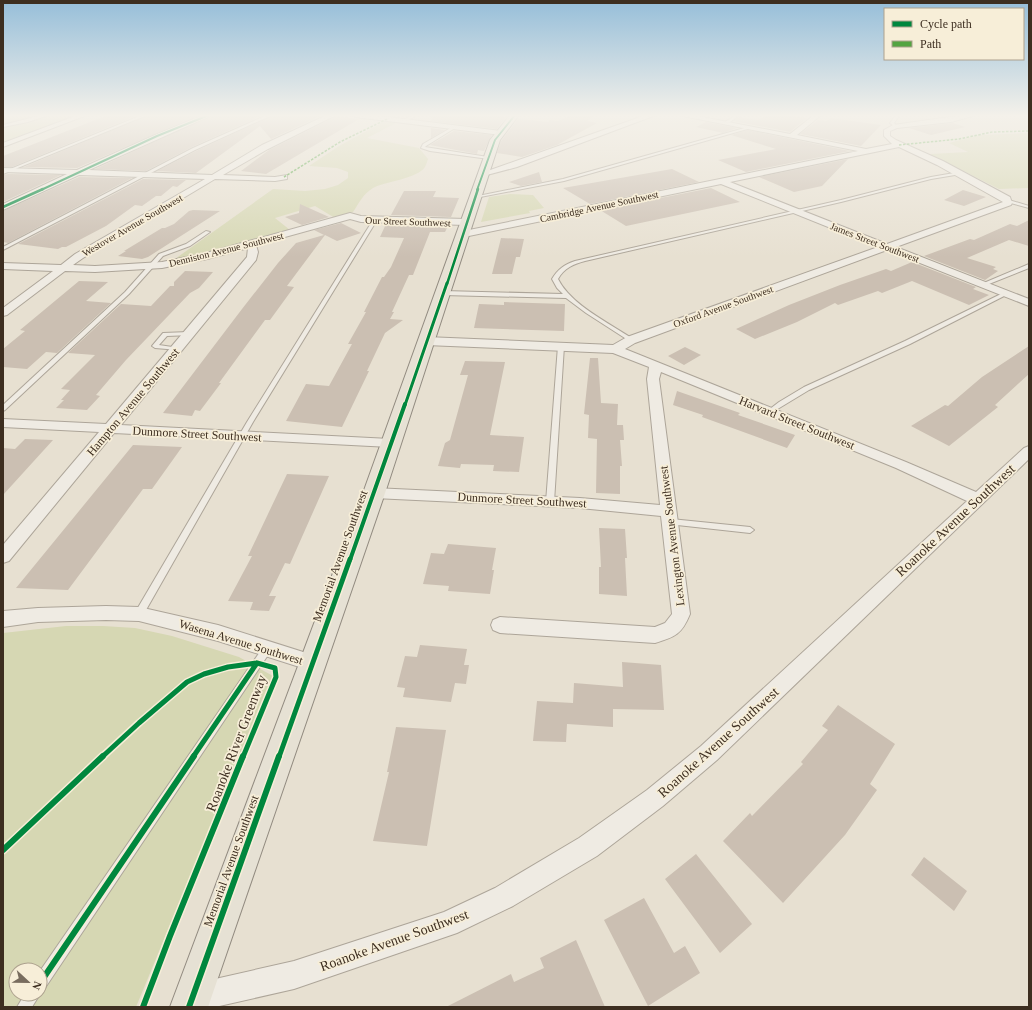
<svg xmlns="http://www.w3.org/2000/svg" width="1032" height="1010" font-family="Georgia,serif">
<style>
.green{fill:#d6d7b3;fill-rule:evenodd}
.building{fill:#cbbfb2}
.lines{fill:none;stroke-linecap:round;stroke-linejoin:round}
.lane-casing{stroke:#ada599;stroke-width:2}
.street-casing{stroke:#ada599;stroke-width:2}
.primary-casing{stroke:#928b80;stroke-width:2}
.lane{fill:#efebe3;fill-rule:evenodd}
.street{fill:#efebe3;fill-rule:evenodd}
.primary{fill:#e6e1d4;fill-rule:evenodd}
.quiet{stroke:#54a441;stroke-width:1.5;stroke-dasharray:2.5 1.5;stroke-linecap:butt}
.cycleway-far5-casing{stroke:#f7eed8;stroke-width:3}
.cycleway-far4-casing{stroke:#f7eed8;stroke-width:4}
.cycleway-far3-casing{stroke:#f7eed8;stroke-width:5}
.cycleway-far2-casing{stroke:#f7eed8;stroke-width:6}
.cycleway-far1-casing{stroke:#f7eed8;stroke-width:8}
.cycleway-casing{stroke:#f7eed8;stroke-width:9}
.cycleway-far5{stroke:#00873e;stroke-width:2}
.cycleway-far4{stroke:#00873e;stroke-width:2.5}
.cycleway-far3{stroke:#00873e;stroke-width:3}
.cycleway-far2{stroke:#00873e;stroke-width:4}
.cycleway-far1{stroke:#00873e;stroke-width:5}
.cycleway{stroke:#00873e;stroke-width:6}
.labels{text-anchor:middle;stroke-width:3.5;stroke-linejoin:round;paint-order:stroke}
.far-street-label{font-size:10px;fill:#3d2e20;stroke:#f7eed8}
.street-label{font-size:12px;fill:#3d2e20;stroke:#f7eed8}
.near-street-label{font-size:14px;fill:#3d2e20;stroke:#f7eed8}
</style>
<rect width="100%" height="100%" fill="#e7e0d1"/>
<path class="green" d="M3,115H76L3,142Z
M387,120L398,122L367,138L419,148L428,159C427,162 426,165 425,167C417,179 386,181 373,188C363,194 359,203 353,212L335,218L315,206L275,218L290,230L198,256L175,259L273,189L305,191L325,189L338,185L348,178V172L337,168L309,166L339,146Z
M1029,133V188L999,189L930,154L968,152L949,143L979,135Z
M510,194L533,195L544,208L529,211L530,213L481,222L489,197Z
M66,626H103L135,628L172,636L239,657L273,676L136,1007H3V633ZM16,970H40V994H16Z"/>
<path class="building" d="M108,115H138L12,167H3V156Z
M148,115H199L77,168L24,167Z
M213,115H263L192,147L146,171L95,169Z
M273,115H323L271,139L260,126L196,173L157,171L196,151Z
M432,115H504L502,117H506L497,129L431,121Z
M571,115H595L587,121L597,123L557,145L522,157L497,153L501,141L518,119L549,122V120L558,121Z
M767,115H787L807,118L790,132L733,121L739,117L758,120Z
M337,116L359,119L266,174L241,171L269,150Z
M831,118L881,125L861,146L800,134L818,120L827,121Z
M706,122L737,128L723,133L696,127Z
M953,123L965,127L931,135L909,128Z
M431,128L445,130L431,138Z
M748,130L850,151L746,172L718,160L776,149L731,135Z
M454,131L492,135L484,151L478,150L477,154L430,145Z
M848,159L822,186L794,192L759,177Z
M672,169L699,182L590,204L563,188Z
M539,172L542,182L521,186L509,182Z
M8,174L61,175L3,202V175Z
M79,177L132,178L8,243L3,242V211Z
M143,179L186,180L177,187L173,186L161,196H156L142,206L135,205L106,226L66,247H62L58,249L18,244Z
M711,188L740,202L626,226L600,210Z
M963,190L986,197L964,206L944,200Z
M404,191H436L433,197L459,198L451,217L391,215Z
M300,204L329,217L302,225L285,217L299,213Z
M193,210L220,211L148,257L142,259L118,256L126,251H124L162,228H165L174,224L189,211Z
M1029,220V246L1009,240L967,258L996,267L993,269L998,271L985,280L924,256L970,239L974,240L1010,224L1017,226Z
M341,223L361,233L337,241L325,235L287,286L294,287L270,320H265L219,383H221L200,411L195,410L192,416L163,413L242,309L278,263L296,243L324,235L314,230Z
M386,224L448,226L445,232H430L413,275H409L392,312H394L390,319L403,320L385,333L367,371H369L342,427L286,421L306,384L329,386L352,344H348L366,312H364L382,277H384L391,267L404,238L380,237Z
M501,238L524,239L520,257H516L512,274H492Z
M912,262L976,287L973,289L989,295L969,305L912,281L882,293L878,291L838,305L835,303L797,322L755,339L736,329L789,305L840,285L886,269L891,271Z
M185,271L213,272L199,288L190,293L126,360L96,395L100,396L87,410L56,408L64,400H61L70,390L61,389L95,355L68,353L121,304L151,306L170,286H174V282Z
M79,281L108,282L86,301L111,303L57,353L46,352L27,369L3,367V349L25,331L20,330Z
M504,302L565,304L564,331L474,328L479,304L504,305Z
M1029,346V374L995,405L998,407L949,446L911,426L945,405L948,406L982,377Z
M685,347L701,355L684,365L668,356Z
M590,358H598L601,403L618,404L617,425H623L624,440H620L622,466H620V494L596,493L597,439L588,438L589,415L584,414Z
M465,361L505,362L490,435L524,437L519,472L493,471L494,465L461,464L460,468L438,466L445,443L450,440L468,375H460Z
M677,391L740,413L738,415L795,435L787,448L702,417L703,415L673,405Z
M25,439L53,440L3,495V448L15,449Z
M133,445L182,447L152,489H143L68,590L16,588Z
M287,474L329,476L290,564L285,563L269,596H276L269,611L250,610L253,602L228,601L252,556H248Z
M599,528L625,529L627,558H625L627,596L599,594V567H601Z
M448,544L496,548L492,570H494L490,594L448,591L449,586L423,584L431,553L444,554Z
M420,645L467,649L464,665H469L466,684L455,683L451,702L403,697L405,688L397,687L405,656L417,657Z
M622,662L661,665L664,710L613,709V727L567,724L566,742L533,741L537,701L573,703L574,683L623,687Z
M838,705L895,744L870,784L877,790L845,835L783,903L723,841L750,813L752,816L803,764L801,762L828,730L822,726Z
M396,727L446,730L427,846L373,841L389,772H387Z
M696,854L752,924L720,953L665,879Z
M924,857L967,891L954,911L911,875Z
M644,898L674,953L685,946L700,973L648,1006L604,920Z
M576,940L605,1007H446L511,974L514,982L544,968L540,958Z"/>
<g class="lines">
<defs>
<path id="lane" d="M42,115H48L28,122L3,127V125Z
M142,115H147L3,174V172Z
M267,115H272L195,150L3,250V247L193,148Z
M412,115H417L405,122L402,121Z
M736,115H740L727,124H725V122Z
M896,115H900L894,123L897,126L895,127L890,123Z
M454,126L455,128L426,146L425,147L488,157L489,159L430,151L421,148L423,144Z
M748,127L751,128L564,181L475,198L473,197L563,179Z
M960,172L961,174L931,179L841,202L585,261C574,264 564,268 558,279C571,305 609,323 633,339V341L631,342L586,313L566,298L443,295L440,293L443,291L563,294L557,288L552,279C558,269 564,265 575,261L841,200L931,177Z
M1009,200L1029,206V208L1007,202V201Z
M375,219L377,220L253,422L142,617L139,618L136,617L134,614L136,611L247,422L373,220Z
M206,231L210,232L190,246L163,256L129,294L5,410L3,411V405L125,292L159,254L186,244Z
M1029,264V268L984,286L979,285Z
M1003,293L1008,294L910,344L809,390L771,413H767L766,412L779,402L804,387L905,341Z
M189,332L192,334L191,335L167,336L159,345L179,348V350L155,348L152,346L163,333Z
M561,344L564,346L554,502L550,505L546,502L558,346Z
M671,519L750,527L754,530L750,533L668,524L667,522Z
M267,645L270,646L272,649L270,652L45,988L40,990V971L264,646Z
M25,994H40L32,1007H17Z"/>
<path id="street" d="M78,115H87L3,147V143Z
M203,115H212L89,170L212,175L262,145L327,115H336L268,149L223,175L275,177L287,175V179L275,181L215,179L83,258L73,265L95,266L162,262L206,253L350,213L361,216L466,219L471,222L466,225L361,222L350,219L256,245L258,252L256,260L121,425L390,439L395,440L397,443L395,446L390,447L114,433L9,561L3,563V545L99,432L3,427V419L106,424L247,257L248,248L207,259L162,268L95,272L65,271L7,315L3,316V308L53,271L3,269V263L61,265L75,254L205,179L79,175L3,210V204L67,174L3,172V168L77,170L155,135Z
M352,115H372L501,131L504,133L501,135L355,117Z
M646,115H656L517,167L483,176L479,174Z
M678,115H692L790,134L814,115H821L797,135L866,149L892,144L884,136V130L893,125L964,115H976L951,122L897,128L890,131V136L896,140L943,161L1010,197L1012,203L1011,205L896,247L1029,299V306L887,250L635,343L625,349L906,462L976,492L1024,448L1029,446V459L717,760L663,806L597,856L513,906L457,933L294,989L215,1007H183L179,998L183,988L193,984L294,961L444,912L495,888L579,838L647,790L701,746L967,501L896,468L661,372L659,379L690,614C682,634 675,637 655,643L500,633L493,630L491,625L493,620L500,617L655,627L665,623L672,614L661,516L580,508L374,498L368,497L366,493L368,489L374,488L580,498L660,505L647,379L649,367L613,353L426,345L422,344L420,341L422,338L426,337L613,345L627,337L878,247L721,184L464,237L459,234L464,231L858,151ZM899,147L937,165L1003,202L887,244L730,182Z
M106,606L139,607L218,625L319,657L322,663L319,669L312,671L218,641L139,621L106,620L38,622L3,627V611L38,608Z"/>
<path id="primary" d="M510,115H519L500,140L385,493L208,1007H170L363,493L490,140Z"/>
</defs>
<use href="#lane" class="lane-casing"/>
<use href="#street" class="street-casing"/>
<use href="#primary" class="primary-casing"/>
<use href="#lane" class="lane"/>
<use href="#street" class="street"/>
<use href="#primary" class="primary"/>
<path class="quiet" d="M899,145L959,139L992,132L1029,131
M284,177L340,142L387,119"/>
<defs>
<path id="cycleway-far5" d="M41,190L157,136L209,115
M477,190L495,140L515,115"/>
<path id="cycleway-far4" d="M3,207L43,189
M447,284L478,189"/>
<path id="cycleway-far3" d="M405,405L447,283"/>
<path id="cycleway-far2" d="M350,560L405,404"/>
<path id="cycleway-far1" d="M102,757L139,723L187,682L204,674L228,667L257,663L275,668L276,677L243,757
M193,757L257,663
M279,757L350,559"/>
<path id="cycleway" d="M3,850L103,756
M40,983L194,756
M143,1007L170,936L243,756
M189,1007L279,756"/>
</defs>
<use href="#cycleway-far5" class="cycleway-far5-casing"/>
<use href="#cycleway-far4" class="cycleway-far4-casing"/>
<use href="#cycleway-far3" class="cycleway-far3-casing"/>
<use href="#cycleway-far2" class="cycleway-far2-casing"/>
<use href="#cycleway-far1" class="cycleway-far1-casing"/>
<use href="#cycleway" class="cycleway-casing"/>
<use href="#cycleway-far5" class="cycleway-far5"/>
<use href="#cycleway-far4" class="cycleway-far4"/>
<use href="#cycleway-far3" class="cycleway-far3"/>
<use href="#cycleway-far2" class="cycleway-far2"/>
<use href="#cycleway-far1" class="cycleway-far1"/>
<use href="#cycleway" class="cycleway"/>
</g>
<linearGradient id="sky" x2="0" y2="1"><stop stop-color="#96bed9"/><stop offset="0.45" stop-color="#f4f1ea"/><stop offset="1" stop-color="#f4f1ea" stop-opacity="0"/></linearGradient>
<rect width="1032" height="257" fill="url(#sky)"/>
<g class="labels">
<g class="far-street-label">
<text transform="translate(599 206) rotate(-12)" y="4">Cambridge Avenue Southwest</text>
<text transform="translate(408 221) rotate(2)" y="4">Our Street Southwest</text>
<text transform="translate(132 225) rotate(-30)" y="4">Westover Avenue Southwest</text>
<text transform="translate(875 242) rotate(21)" y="4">James Street Southwest</text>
<text transform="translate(226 249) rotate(-14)" y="4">Denniston Avenue Southwest</text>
<text transform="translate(723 306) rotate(-20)" y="4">Oxford Avenue Southwest</text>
</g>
<g class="street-label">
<text transform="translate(133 402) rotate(-50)" y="4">Hampton Avenue Southwest</text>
<text transform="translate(797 423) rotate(22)" y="4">Harvard Street Southwest</text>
<text transform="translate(197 434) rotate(3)" y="4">Dunmore Street Southwest</text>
<text transform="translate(522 500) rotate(3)" y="4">Dunmore Street Southwest</text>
<text transform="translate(672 536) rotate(-97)" y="4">Lexington Avenue Southwest</text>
<text transform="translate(340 556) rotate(-70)" y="4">Memorial Avenue Southwest</text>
<text transform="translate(241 642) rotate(17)" y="4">Wasena Avenue Southwest</text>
<text transform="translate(231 861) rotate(-70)" y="4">Memorial Avenue Southwest</text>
</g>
<g class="near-street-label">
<text transform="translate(955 520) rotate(-43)" y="5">Roanoke Avenue Southwest</text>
<text transform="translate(718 742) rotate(-42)" y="5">Roanoke Avenue Southwest</text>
<text transform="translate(236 743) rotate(-69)" y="5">Roanoke River Greenway</text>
<text transform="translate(394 940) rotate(-20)" y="5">Roanoke Avenue Southwest</text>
</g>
</g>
<rect width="1032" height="1010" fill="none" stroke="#3d2e20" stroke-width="8"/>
<rect x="884" y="8" width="140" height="52" fill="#f7eed8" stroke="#ada18e"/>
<rect x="892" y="21" width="20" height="6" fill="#00873e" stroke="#ada18e"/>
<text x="920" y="28" font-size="12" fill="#3d2e20">Cycle path</text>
<rect x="892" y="41" width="20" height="6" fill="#54a441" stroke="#ada18e"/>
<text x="920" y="48" font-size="12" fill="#3d2e20">Path</text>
<g transform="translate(28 982) rotate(112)"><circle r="19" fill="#f7eed8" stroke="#ada18e"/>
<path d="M0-3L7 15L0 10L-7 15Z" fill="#786c5e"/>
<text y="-6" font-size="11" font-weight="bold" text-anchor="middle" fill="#3d2e20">N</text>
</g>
</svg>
